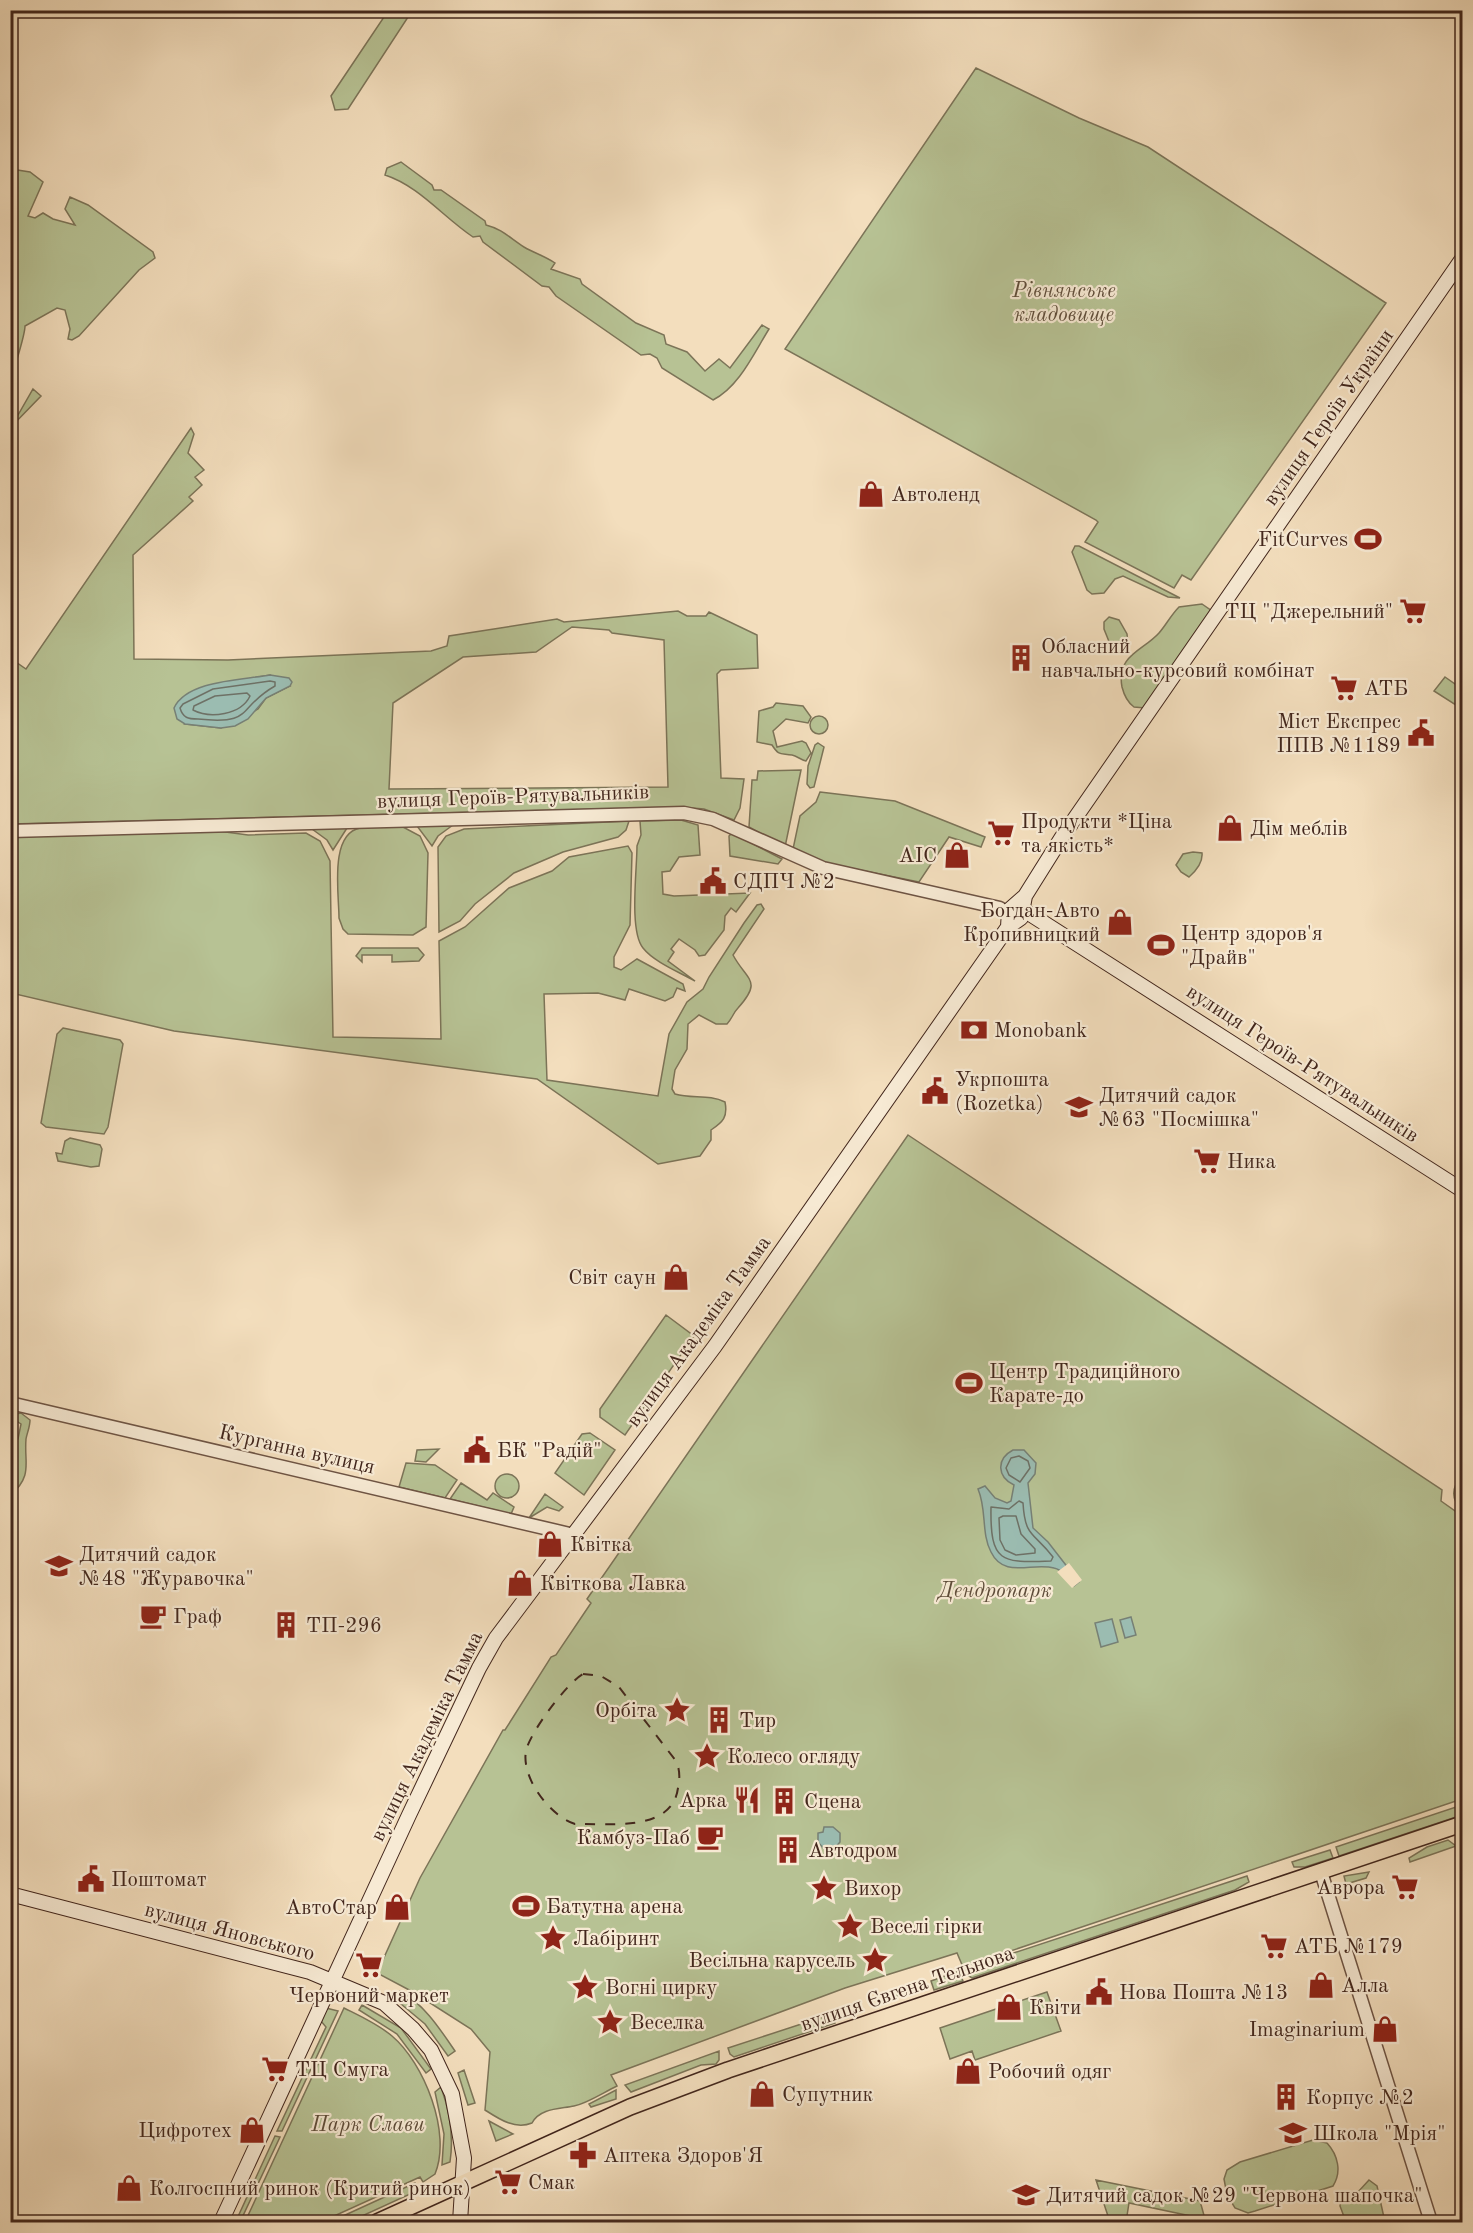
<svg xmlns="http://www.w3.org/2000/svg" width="1473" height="2233" font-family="'Old Standard TT',serif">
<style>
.green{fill:#b7c294;stroke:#7c7458;stroke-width:1.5;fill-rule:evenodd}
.water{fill:#9bbcb1;stroke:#778075;stroke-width:1.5}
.pier{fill:#f3debd}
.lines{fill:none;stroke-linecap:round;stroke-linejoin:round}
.shore{stroke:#6e7166;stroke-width:1.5}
.tertiary-casing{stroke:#6e5444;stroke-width:15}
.secondary-casing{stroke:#42261c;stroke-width:16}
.primary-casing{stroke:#42261c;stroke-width:18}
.tertiary{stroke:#f7ead4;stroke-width:12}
.secondary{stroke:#f7ead4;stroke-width:14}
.primary{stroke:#f3debd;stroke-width:15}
.rail{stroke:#42261c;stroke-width:2;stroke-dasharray:10 10;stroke-linecap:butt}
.labels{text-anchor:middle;stroke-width:4.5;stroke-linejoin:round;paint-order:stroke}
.park-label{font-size:21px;font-style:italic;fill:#5f4d3a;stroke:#f7ead4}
.street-label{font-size:21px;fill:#42261c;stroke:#f7ead4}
.poi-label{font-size:21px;fill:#42261c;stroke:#f7ead4;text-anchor:start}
</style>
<rect width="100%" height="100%" fill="#f3debd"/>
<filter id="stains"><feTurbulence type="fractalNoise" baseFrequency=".00333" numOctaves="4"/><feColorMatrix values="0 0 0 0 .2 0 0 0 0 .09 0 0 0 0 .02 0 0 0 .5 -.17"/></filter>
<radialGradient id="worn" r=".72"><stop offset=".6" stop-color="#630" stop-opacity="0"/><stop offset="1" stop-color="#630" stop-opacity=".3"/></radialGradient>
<path class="green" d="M388,11H412L348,109L335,110L331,96Z
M976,68L1079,118L1148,147L1386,303L1191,580L1182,575L1174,588L1085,542L1098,522L1096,520L785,349Z
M401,162L432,185L434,190H441L485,221L486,225C502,229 510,238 524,247C534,253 545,256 555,263L551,269L580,279L582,284L636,323L664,335L666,344L687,352L705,371L719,359L730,368L762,325L769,329C754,353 739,387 713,400L662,368L657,358L650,354L641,355L556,296L549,287L542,286L483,242L480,236L473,237C443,217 419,186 385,175L387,168Z
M11,169L30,172L43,182L28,216L35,218L43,213L53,219L75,225L65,209L70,197L88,205L153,252L155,258L139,270L79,336L72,340L68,339L70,329L65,310L57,308L25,326C25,333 15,369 11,374Z
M33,389L41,396L11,427V419L18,415Z
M191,428L194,434L188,453L204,470L195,477L202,485L189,497L193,501L133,555L134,659L228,660L431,651L447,646L449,636L557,619L564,622L678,611L687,616H706L709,612L757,635L758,668L721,670L717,674L721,778L744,779L740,808L734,820L704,809L680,807L11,824L10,658L26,669ZM572,627L609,630L612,633L664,640L668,787L389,789L393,703L463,657L536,652ZM270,675L290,686L266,698L258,709L221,728L185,724L242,680Z
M1075,546H1079L1180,598L1168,597L1123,576L1115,579L1104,593L1092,594L1087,590L1072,552Z
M1202,604L1212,611L1145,708L1134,707C1127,702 1124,695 1122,687C1116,655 1143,651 1159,633C1166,625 1171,615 1179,607Z
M1109,617L1119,620L1127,634L1128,644L1121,652L1112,649L1104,629V622Z
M1445,677L1462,689V709L1434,691Z
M776,703L803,706L811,717L808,723L786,719L773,731L777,747L802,741L806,743L811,753L806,761C801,760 797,756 792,755C780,753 779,756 772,745L757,742L759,711L773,707Z
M810 725a9 9 0 1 1 18 0a9 9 0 1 1-18 0Z
M818,743L824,747L814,787L810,788L807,784L808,766L815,745Z
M801,770L785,847L749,827L752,780H757L758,771Z
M820,792L895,801L985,837L981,847L949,837L919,882L825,863L793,849L800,816L816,802Z
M681,820L698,825L700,855L679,857L670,871L662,872L663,894L674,896L750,893L736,912L731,908L725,916L724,930L705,955L699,956L695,950L679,939L671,949L674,952L668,961L695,981C679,972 654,962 643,948C629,931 637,870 637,846L641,835L640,821Z
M629,821L626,830L618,837L563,852L514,873L475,904L460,921L439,932L438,847L446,836L464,829Z
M453,825L438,836L432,846L417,826Z
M403,827L420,836L428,853L426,927L413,935L348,934L343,929L339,918C339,894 329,834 360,828C374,825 389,827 403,827Z
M347,828L333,850L327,840L312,829Z
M218,831L248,835L306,833L320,841L330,861L333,1037L441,1039L439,941L465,927L509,888L552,871L569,857L628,846L632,853L630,925L614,957V967L621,970L637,959L683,984L685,991L677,988L673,997L665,1001L629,989L625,1000L598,993L544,994L547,1080L658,1096L669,1034L687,1002L703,989L709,977L744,923L757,905L761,904L764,909L733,955C747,981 763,980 738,1008C733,1013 732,1019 727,1024H716L699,1015L688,1024L687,1049L675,1070L672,1089L675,1094C692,1099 709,1094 725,1102C728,1117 723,1122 711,1130V1140L700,1156L658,1164L537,1079L174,1031L11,993V837Z
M732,833L782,859L778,864L730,856L729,836Z
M1193,852L1202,853C1203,863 1196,871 1189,877L1181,872L1176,865L1183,854Z
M362,948H418L424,955L419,961L392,962V955H362V962L356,956Z
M63,1028L120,1040L123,1044L108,1127L104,1134L46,1127L41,1123L57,1034Z
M908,1135L1442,1490L1441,1501L1462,1516V1799L963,1967L957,1953L845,1988L611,2075L617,2086C604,2092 588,2103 574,2106C560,2109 540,2108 532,2123C515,2130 499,2119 485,2110L490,2052L471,2029L413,1992L377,1973L420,1878L503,1730H505L551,1657L556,1655L591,1603L587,1599Z
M70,1138L100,1145L102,1149L99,1166L91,1167L58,1161L56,1153L62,1154L65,1141Z
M666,1315L694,1336L625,1435L600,1417V1409Z
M21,1413L30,1420C30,1427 27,1433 26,1439C24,1464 33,1475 11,1495V1442L18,1439L21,1424L15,1420L16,1414Z
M590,1433L615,1450L584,1495L555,1473L582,1434Z
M439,1449L426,1462L415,1461L417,1450Z
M406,1463L435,1465L457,1480L445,1498L399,1487Z
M495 1486a12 12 0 1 1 24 0a12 12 0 1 1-24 0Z
M1462,1477V1509C1451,1500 1451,1487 1462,1477Z
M461,1483L487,1500L493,1493L514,1507L511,1514L450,1499Z
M545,1494L563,1507L559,1511L547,1507L529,1518Z
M1462,1805V1815L1339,1856L1336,1847Z
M1448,1840L1456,1846L1410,1862L1409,1858L1427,1847Z
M1330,1850L1333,1858L1305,1867H1294L1292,1862Z
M1369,1872L1366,1878L1346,1884L1344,1876Z
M1247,1876L1249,1882L1235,1890L972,1978L967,1975L965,1969Z
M959,1971L963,1981L934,1990L931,1981Z
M913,1987L916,1993L893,1997L892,1993Z
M400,1991C424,2004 440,2029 455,2051L448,2056L425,2024L395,1999V1996Z
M1047,1992L1061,2031L975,2060L972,2051L950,2059L940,2028L1002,2007L1005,2014L1016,2010L1014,2003Z
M362,2005L401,2028L431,2069L426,2073L397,2034L359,2010Z
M326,2008L338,2011L282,2131H277L326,2027L321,2021Z
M344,2008C360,2016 378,2024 392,2036C424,2063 452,2133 435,2174L423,2182L420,2177L321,2222H245Z
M832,2014L835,2023L734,2057L730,2054L728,2048Z
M719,2051V2060L716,2064L701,2065L631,2092L625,2085Z
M464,2070L475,2103L468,2105L458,2073Z
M441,2087C450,2112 454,2136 450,2162L442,2165L444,2134L435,2092Z
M616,2090V2099L591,2107L589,2104Z
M489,2121L513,2134L496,2141Z
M275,2136L280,2137L240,2222L236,2221Z
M1313,2140L1327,2143C1338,2155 1342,2172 1333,2186L1255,2211L1248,2213L1235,2208L1227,2195L1224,2179L1227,2170L1240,2162Z
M1096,2180L1200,2201L1205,2219L1129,2203L1126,2222H1110Z
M1369,2180L1377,2186L1385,2222H1346L1340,2206L1341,2200L1358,2192Z
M415,2183L419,2190L349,2222H330Z"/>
<path class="water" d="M270,675L289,678L292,682L290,686L266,698L248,719L235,726L221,728L185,724L177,719L174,708C187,680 243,680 270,675Z
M1013,1450H1024L1036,1463L1035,1474L1028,1483L1033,1528L1048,1542L1079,1582L1074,1586C1069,1579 1063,1570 1054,1568C1032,1562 1004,1579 991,1552C981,1533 987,1510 978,1489L985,1486L995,1498L1007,1503L1011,1501L1014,1485C997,1477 996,1459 1013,1450Z
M1131,1617L1136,1635L1125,1638L1120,1620Z
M1112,1619L1118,1642L1101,1647L1095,1623Z
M824,1827H833L840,1833V1842L834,1849H824L818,1842V1833L823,1832Z"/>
<path class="pier" d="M1069,1563L1082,1580L1072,1588L1057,1572Z"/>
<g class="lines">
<path class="shore" d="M270,681L275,682V686C236,708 255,725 198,719C188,719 183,718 180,708L183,704L213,689Z
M247,693L250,696C241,715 210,719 193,710L194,706L215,696Z
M1019,1456L1028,1461L1030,1468L1020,1482L1009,1475L1006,1468L1011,1458Z
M1019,1501L1023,1503C1025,1538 1034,1532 1053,1557L1051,1561C1001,1563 990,1563 991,1507L1009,1509Z
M1003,1516H1016L1021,1534L1035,1549V1553L1016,1555L1005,1550L1000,1540L999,1518Z"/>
<defs>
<path id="tertiary" d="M10,831L684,813L713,819L823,868L1000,908
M10,1403L574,1535
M1321,1872L1431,2222"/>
<path id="secondary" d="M1019,907L1462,1190
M1008,927L1009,910L1025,896L1062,837L1462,259
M10,1894L310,1972L384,2003L413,2029L431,2050L452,2094L464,2158L460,2222
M221,2222L409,1815L479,1668L496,1638L715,1346L1008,927L1021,918L1025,896"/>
<path id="primary" d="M377,2222L630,2107L728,2070L1462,1824"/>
</defs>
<use href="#tertiary" class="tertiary-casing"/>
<use href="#secondary" class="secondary-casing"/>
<use href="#primary" class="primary-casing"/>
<use href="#tertiary" class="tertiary"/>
<use href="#secondary" class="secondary"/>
<use href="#primary" class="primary"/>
<path class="rail" d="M583,1674L601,1676L619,1687L676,1761C680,1769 680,1779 678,1788C672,1833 608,1823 575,1824C550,1816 521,1778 526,1751C530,1732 567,1683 583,1674Z"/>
</g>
<defs>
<symbol id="shop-bare" viewBox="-9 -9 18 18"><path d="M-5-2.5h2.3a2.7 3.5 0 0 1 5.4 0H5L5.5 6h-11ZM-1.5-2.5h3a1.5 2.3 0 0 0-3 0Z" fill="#8f2418" stroke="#f7ead4" stroke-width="2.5" paint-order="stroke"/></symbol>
<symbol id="stadium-bare" viewBox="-9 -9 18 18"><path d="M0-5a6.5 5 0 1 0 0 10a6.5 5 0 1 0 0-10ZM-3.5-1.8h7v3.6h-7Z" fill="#8f2418" stroke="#f7ead4" stroke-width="2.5" paint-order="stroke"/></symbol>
<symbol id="supermarket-bare" viewBox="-9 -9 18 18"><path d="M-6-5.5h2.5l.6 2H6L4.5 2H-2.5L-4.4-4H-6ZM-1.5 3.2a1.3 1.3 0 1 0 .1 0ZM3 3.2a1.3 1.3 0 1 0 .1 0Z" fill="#8f2418" stroke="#f7ead4" stroke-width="2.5" paint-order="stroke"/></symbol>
<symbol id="building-bare" viewBox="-9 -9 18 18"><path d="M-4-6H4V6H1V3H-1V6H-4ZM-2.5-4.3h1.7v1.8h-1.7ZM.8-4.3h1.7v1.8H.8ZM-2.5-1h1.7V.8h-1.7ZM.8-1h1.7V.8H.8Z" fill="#8f2418" stroke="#f7ead4" stroke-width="2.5" paint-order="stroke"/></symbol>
<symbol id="civic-bare" viewBox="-9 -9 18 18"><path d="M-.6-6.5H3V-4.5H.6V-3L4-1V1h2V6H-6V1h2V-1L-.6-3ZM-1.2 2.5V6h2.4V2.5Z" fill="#8f2418" stroke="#f7ead4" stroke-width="2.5" paint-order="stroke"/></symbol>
<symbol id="bank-bare" viewBox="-9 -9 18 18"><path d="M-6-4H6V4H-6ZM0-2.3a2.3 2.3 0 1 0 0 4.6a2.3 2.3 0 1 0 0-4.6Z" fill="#8f2418" stroke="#f7ead4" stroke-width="2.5" paint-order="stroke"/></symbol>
<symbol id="school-bare" viewBox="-9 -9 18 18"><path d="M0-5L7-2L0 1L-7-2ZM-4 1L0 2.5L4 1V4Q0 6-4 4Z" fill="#8f2418" stroke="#f7ead4" stroke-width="2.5" paint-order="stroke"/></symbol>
<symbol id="cafe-bare" viewBox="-9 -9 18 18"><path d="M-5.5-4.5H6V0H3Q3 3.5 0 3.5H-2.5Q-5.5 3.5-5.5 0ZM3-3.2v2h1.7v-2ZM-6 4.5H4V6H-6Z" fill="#8f2418" stroke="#f7ead4" stroke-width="2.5" paint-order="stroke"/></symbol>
<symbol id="sight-bare" viewBox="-9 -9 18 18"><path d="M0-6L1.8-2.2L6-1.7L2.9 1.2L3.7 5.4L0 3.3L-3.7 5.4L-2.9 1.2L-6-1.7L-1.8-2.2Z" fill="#8f2418" stroke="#f7ead4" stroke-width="2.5" paint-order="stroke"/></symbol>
<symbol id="restaurant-bare" viewBox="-9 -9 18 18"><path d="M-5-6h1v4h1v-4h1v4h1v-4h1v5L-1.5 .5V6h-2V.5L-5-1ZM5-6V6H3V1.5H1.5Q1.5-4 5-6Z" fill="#8f2418" stroke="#f7ead4" stroke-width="2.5" paint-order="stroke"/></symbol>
<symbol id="pharmacy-bare" viewBox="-9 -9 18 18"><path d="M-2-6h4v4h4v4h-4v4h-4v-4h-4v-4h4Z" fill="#8f2418" stroke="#f7ead4" stroke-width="2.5" paint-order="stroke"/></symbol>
</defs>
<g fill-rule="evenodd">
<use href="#shop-bare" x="852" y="475" width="38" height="38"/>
<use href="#stadium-bare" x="1349" y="520" width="38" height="38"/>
<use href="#supermarket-bare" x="1394" y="592" width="38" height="38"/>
<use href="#building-bare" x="1002" y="639" width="38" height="38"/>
<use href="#supermarket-bare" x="1325" y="669" width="38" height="38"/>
<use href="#civic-bare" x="1402" y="714" width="38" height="38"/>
<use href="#shop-bare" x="1211" y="809" width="38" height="38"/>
<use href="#supermarket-bare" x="982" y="814" width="38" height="38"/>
<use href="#shop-bare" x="938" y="836" width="38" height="38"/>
<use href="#civic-bare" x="694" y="862" width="38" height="38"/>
<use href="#shop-bare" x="1101" y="903" width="38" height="38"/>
<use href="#stadium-bare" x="1142" y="926" width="38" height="38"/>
<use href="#bank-bare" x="955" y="1011" width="38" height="38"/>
<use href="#civic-bare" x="916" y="1072" width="38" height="38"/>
<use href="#school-bare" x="1060" y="1088" width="38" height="38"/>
<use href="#supermarket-bare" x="1188" y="1142" width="38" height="38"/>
<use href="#shop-bare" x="657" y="1258" width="38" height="38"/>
<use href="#stadium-bare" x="950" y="1364" width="38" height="38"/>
<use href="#civic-bare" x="458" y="1431" width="38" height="38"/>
<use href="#shop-bare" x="531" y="1525" width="38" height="38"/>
<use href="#school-bare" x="40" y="1547" width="38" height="38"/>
<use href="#shop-bare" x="501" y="1564" width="38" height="38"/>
<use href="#cafe-bare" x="134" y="1597" width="38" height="38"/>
<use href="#building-bare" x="267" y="1606" width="38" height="38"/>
<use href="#sight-bare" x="658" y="1691" width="38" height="38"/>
<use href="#building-bare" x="700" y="1701" width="38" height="38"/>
<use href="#sight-bare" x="688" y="1737" width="38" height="38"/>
<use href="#restaurant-bare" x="728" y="1781" width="38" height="38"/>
<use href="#building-bare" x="765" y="1782" width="38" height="38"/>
<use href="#cafe-bare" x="691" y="1818" width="38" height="38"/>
<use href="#building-bare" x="769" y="1831" width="38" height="38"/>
<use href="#civic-bare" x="72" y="1860" width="38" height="38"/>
<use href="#supermarket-bare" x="1386" y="1868" width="38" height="38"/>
<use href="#sight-bare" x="805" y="1869" width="38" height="38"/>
<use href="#stadium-bare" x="507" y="1887" width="38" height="38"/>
<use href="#shop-bare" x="378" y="1888" width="38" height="38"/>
<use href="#sight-bare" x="831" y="1907" width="38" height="38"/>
<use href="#sight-bare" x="534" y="1919" width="38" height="38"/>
<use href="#supermarket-bare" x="1255" y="1927" width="38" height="38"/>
<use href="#sight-bare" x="856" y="1941" width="38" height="38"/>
<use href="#supermarket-bare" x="350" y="1946" width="38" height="38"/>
<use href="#shop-bare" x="1302" y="1966" width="38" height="38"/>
<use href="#sight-bare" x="566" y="1968" width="38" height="38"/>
<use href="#civic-bare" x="1080" y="1973" width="38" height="38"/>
<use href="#shop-bare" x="990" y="1988" width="38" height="38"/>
<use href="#sight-bare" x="591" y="2003" width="38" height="38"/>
<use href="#shop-bare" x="1366" y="2010" width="38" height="38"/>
<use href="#supermarket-bare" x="256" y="2050" width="38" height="38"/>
<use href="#shop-bare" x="949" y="2052" width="38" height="38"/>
<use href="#shop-bare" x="743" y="2075" width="38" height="38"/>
<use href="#building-bare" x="1267" y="2078" width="38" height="38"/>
<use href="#shop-bare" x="233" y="2111" width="38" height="38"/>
<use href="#school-bare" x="1274" y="2114" width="38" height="38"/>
<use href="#pharmacy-bare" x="564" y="2136" width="38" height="38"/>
<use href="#supermarket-bare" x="489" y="2163" width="38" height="38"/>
<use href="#shop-bare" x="110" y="2169" width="38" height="38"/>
<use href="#school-bare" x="1007" y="2176" width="38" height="38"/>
</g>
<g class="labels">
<g class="park-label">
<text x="1064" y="297">Рівнянське<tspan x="1064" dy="24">кладовище</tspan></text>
<text x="995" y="1597">Дендропарк</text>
<text x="368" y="2131">Парк Слави</text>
</g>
<g class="street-label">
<text transform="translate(1328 417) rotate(-55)" y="7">вулиця Героїв України</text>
<text transform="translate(513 796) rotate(-2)" y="7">вулиця Героїв-Рятувальників</text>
<text transform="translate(1303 1063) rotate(33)" y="7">вулиця Героїв-Рятувальників</text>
<text transform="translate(698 1331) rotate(-54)" y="7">вулиця Академіка Тамма</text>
<text transform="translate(297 1449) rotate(13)" y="7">Курганна вулиця</text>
<text transform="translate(426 1736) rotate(-64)" y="7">вулиця Академіка Тамма</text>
<text transform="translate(230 1931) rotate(15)" y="7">вулиця Яновського</text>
<text transform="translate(907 1988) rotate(-19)" y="7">вулиця Євгена Тельнова</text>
</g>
<g class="poi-label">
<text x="891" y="501">Автоленд</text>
<text x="1348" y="546" text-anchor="end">FitCurves</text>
<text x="1393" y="618" text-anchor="end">ТЦ "Джерельний"</text>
<text x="1041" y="653">Обласний<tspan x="1041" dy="24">навчально-курсовий комбінат</tspan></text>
<text x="1364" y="695">АТБ</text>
<text x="1401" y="728" text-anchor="end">Міст Експрес<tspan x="1401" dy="24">ППВ №1189</tspan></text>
<text x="1021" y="828">Продукти *Ціна<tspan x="1021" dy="24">та якість*</tspan></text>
<text x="1250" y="835">Дім меблів</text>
<text x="937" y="862" text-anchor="end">АІС</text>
<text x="733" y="888">СДПЧ №2</text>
<text x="1100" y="917" text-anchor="end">Богдан-Авто<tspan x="1100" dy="24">Кропивницкий</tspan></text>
<text x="1181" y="940">Центр здоров'я<tspan x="1181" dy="24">"Драйв"</tspan></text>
<text x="994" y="1037">Monobank</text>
<text x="955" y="1086">Укрпошта<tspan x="955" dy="24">(Rozetka)</tspan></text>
<text x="1099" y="1102">Дитячий садок<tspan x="1099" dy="24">№63 "Посмішка"</tspan></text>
<text x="1227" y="1168">Ника</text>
<text x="656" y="1284" text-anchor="end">Світ саун</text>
<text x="989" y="1378">Центр Традиційного<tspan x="989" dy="24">Карате-до</tspan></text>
<text x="497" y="1457">БК "Радій"</text>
<text x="570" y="1551">Квітка</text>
<text x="79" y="1561">Дитячий садок<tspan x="79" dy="24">№48 "Журавочка"</tspan></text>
<text x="540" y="1590">Квіткова Лавка</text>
<text x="173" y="1623">Граф</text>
<text x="306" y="1632">ТП-296</text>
<text x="657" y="1717" text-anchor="end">Орбіта</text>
<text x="739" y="1727">Тир</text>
<text x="727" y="1763">Колесо огляду</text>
<text x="727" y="1807" text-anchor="end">Арка</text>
<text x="804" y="1808">Сцена</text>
<text x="690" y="1844" text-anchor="end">Камбуз-Паб</text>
<text x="808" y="1857">Автодром</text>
<text x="111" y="1886">Поштомат</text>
<text x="1385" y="1894" text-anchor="end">Аврора</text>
<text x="844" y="1895">Вихор</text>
<text x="546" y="1913">Батутна арена</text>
<text x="377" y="1914" text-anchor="end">АвтоСтар</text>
<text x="870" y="1933">Веселі гірки</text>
<text x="573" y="1945">Лабіринт</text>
<text x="1294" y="1953">АТБ №179</text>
<text x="855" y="1967" text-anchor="end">Весільна карусель</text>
<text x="1341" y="1992">Алла</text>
<text x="605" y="1994">Вогні цирку</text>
<text x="1119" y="1999">Нова Пошта №13</text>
<text x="369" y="2002" text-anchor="middle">Червоний маркет</text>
<text x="1029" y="2014">Квіти</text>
<text x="630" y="2029">Веселка</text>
<text x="1365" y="2036" text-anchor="end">Imaginarium</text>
<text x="295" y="2076">ТЦ Смуга</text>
<text x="988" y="2078">Робочий одяг</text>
<text x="782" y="2101">Супутник</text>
<text x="1306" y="2104">Корпус №2</text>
<text x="232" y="2137" text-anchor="end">Цифротех</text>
<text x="1313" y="2140">Школа "Мрія"</text>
<text x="603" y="2162">Аптека Здоров'Я</text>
<text x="528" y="2189">Смак</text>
<text x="149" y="2195">Колгоспний ринок (Критий ринок)</text>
<text x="1046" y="2202">Дитячий садок №29 "Червона шапочка"</text>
</g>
</g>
<rect width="1473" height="2233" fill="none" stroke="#f3debd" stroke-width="36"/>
<rect x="12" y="12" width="1449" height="2209" fill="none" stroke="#42261c" stroke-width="3"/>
<rect x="18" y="18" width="1437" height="2197" fill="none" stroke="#42261c" stroke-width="1.5"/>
<rect width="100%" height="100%" filter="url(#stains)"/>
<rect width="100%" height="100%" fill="url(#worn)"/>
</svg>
